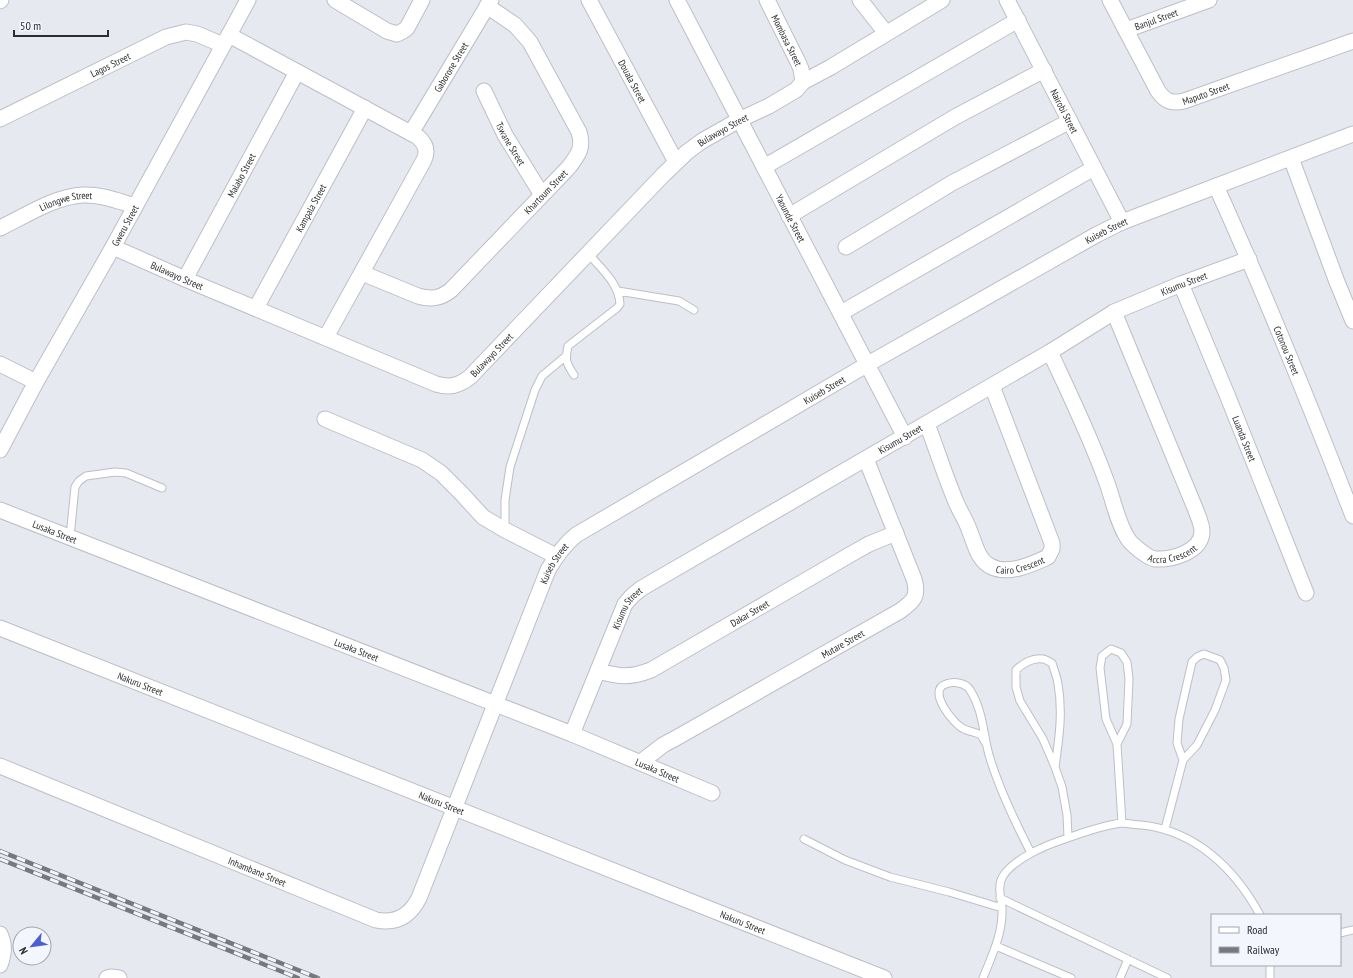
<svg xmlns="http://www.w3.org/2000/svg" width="1353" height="978" font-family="'PT Sans Narrow',sans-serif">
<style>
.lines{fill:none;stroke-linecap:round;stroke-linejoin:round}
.service-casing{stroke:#bcbfc6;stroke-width:9}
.minor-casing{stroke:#bcbfc6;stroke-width:17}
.service{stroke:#fff;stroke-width:7}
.minor{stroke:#fff;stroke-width:15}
.rail-casing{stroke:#76787c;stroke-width:4.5}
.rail{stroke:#f3f6fd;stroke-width:3;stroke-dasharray:9;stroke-linecap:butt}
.labels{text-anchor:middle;stroke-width:4;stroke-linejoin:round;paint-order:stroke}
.street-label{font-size:10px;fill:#2c2d30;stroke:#f3f6fd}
</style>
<rect width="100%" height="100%" fill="#e6e9f0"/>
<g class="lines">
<defs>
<path id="service" d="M618,291L679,301L694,310
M574,375C566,363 565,360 568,346L617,308L620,304C619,283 601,269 588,253
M505,530V500L510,467L535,390L542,376L566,356
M70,537L75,487L79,481L86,476L115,472L126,473L162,488
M985,742L981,735C976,732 970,732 964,729C954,725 926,690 946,684C954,681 966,683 970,690C983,710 983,733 989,755C999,789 1015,822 1031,853
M1117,744L1127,724L1129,679L1127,662L1121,653L1111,649L1102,656L1100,668L1106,719L1117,744L1122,823
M1055,767C1059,739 1063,712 1058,684C1057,677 1054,670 1052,663C1049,662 1046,659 1043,659C1033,657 1022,664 1016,670V687L1020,701L1043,739L1055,767L1062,787L1067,815L1068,837
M1165,829L1183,760L1177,743L1179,719L1192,662L1197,657L1204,654L1220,660L1224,668L1226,680L1215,710L1197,745L1183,760
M804,839L845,860L890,877L949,892L1002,908
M1000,898L1167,978
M1340,933L1353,930
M996,946L1071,978
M983,978C992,955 1003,934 1002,908C1001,898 997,885 1003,876C1014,859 1044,846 1062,840C1081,833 1101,826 1121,823C1127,823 1135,825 1142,825C1196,831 1235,869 1260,915
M1120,978L1128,959
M1270,978V965"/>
<g id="minor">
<path d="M335,0L387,31L397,34L403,31L407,28L422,0"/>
<path id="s1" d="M589,0L676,162"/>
<path id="s2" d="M677,0L905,437"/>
<path id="s3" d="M767,0L798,62L801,69L803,82"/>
<path d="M860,0L886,33"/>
<path id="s4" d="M1007,0L1122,222"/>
<path id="s5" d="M1110,0L1158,91C1165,101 1171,104 1184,101L1353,41"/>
<path d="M0,1L1,0"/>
<path id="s6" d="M1126,30L1209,0"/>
<path d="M229,35L418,137C426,144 428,151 424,160L326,337"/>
<path id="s7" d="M484,91L505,135L542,195"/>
<path id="s8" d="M0,119L166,37L186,32L197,34L223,45"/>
<path id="s9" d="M411,133L491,0"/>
<path d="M1291,158L1337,282L1353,321"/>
<path d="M764,167L1018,20"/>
<path id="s10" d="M1216,186C1265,294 1310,405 1353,516"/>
<path d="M789,216L955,117L1044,70"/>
<path id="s11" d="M0,228C25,216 56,196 83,195C100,194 118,201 135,206"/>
<path id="s12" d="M113,247L185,279L436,384C450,388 458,386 470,377L663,175L687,152L702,141L739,120L769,106L796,90L803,82L831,67L942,0"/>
<path d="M846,247L952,183L1070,121"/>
<path id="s13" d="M362,273L418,296C432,300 441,298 451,290L569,167C578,155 584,148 579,132L530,42L515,25L487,6"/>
<path id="s14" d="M185,279L297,72"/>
<path id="s15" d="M1181,284L1228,397L1306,593"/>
<path id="s16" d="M256,308L365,108"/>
<path d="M841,313L1094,168"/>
<path id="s17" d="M1050,352C1070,395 1091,438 1107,483C1114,502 1117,522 1128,539C1132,545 1148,558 1155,559C1172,560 1202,552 1202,531C1202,524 1197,514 1195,508L1114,312"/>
<path d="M0,364L36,382"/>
<path d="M325,419L422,460L441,473L462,494L483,517L505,530L556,556"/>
<path id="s18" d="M927,424C937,450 945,476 956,502C960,512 967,522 970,532C975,544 978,560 990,566C1008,576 1032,564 1048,557L1052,549V543L992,386"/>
<path id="s19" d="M0,450L36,382L113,247L248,0"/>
<path id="s20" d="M0,510L572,734L712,793"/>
<path id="s21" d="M0,628L884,978"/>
<path id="s22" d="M598,671C620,677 630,678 651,670L853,553L869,544L896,533"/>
<path id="s23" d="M572,734L625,604L633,595L642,588L1050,352L1114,312L1181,284L1249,259"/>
<path id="s24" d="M641,762L663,745L676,738L900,611C914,601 919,596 914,579L866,459"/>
<path id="s25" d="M0,766L376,920C396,924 410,916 419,898L548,570C556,556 564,545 576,535L868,364L1096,235L1122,222L1353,134"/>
<path d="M0,934C5,945 4,954 0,965"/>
<path d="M107,978L111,977L119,978"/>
</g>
</defs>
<use href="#service" class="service-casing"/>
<use href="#minor" class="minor-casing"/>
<use href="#service" class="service"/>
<use href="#minor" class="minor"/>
<defs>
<path id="rail" d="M0,851L318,978
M0,859L298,978"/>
</defs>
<use href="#rail" class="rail-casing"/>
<use href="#rail" class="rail"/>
</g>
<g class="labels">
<g class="street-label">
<text dy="4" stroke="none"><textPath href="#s6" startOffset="32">Banjul Street</textPath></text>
<text dy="4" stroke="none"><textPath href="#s3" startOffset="45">Mombasa Street</textPath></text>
<text dy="4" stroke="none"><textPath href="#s8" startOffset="123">Lagos Street</textPath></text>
<text dy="4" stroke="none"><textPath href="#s9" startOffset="77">Gaborone Street</textPath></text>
<text dy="4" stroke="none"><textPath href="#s1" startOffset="92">Douala Street</textPath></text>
<text dy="4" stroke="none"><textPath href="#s5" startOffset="156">Maputo Street</textPath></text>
<text dy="4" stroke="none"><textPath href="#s4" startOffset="125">Nairobi Street</textPath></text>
<text dy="4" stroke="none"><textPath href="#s12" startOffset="742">Bulawayo Street</textPath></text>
<text dy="4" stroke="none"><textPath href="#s7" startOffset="59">Tswane Street</textPath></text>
<text dy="4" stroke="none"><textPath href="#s14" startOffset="118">Malabo Street</textPath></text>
<text dy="4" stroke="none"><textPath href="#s13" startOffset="232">Khartoum Street</textPath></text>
<text dy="4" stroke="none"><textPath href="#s11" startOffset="72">Lilongwe Street</textPath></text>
<text dy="4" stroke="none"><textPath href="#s16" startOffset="114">Kampala Street</textPath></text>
<text dy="4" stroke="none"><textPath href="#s2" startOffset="246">Yaounde Street</textPath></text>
<text dy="4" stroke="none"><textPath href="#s19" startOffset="257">Gweru Street</textPath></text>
<text dy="4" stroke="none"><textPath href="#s25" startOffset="1468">Kuiseb Street</textPath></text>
<text dy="4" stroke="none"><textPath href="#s12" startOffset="70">Bulawayo Street</textPath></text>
<text dy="4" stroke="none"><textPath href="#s23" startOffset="786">Kisumu Street</textPath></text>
<text dy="4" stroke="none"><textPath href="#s10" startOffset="179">Cotonou Street</textPath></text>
<text dy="4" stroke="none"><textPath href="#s12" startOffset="418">Bulawayo Street</textPath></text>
<text dy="4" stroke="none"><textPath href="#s25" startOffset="1144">Kuiseb Street</textPath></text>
<text dy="4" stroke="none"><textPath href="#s15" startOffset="167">Luanda Street</textPath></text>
<text dy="4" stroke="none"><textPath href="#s23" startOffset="462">Kisumu Street</textPath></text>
<text dy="4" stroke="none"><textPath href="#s20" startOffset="59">Lusaka Street</textPath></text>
<text dy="4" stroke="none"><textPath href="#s17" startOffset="255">Accra Crescent</textPath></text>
<text dy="4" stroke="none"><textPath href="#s18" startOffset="188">Cairo Crescent</textPath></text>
<text dy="4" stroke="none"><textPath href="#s25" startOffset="820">Kuiseb Street</textPath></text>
<text dy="4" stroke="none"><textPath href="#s23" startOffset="138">Kisumu Street</textPath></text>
<text dy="4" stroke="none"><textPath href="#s22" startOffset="168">Dakar Street</textPath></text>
<text dy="4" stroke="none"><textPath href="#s24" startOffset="234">Mutare Street</textPath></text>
<text dy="4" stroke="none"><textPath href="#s20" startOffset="383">Lusaka Street</textPath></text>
<text dy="4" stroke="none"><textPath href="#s21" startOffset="151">Nakuru Street</textPath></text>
<text dy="4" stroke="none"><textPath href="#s20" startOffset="707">Lusaka Street</textPath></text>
<text dy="4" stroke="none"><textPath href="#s21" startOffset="475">Nakuru Street</textPath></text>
<text dy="4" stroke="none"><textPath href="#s25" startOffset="278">Inhambane Street</textPath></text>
<text dy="4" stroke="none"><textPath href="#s21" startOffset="799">Nakuru Street</textPath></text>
</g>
</g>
<rect x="1211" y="914" width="130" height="52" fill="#f3f6fd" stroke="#a3a6ab"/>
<rect x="1219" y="927" width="20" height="6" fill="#ffffff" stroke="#a3a6ab"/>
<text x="1247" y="934" font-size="12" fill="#2c2d30">Road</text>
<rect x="1219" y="947" width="20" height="6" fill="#76787c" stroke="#a3a6ab"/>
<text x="1247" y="954" font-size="12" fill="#2c2d30">Railway</text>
<g transform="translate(32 946) rotate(241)"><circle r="19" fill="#f3f6fd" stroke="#a3a6ab"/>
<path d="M0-3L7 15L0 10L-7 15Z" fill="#4b5ed3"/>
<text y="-6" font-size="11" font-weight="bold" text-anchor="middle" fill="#2c2d30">N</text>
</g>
<path d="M14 30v6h94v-6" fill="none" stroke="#2c2d30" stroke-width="2"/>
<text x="20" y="30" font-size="12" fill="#2c2d30" stroke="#f3f6fd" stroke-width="3" paint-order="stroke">50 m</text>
</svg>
